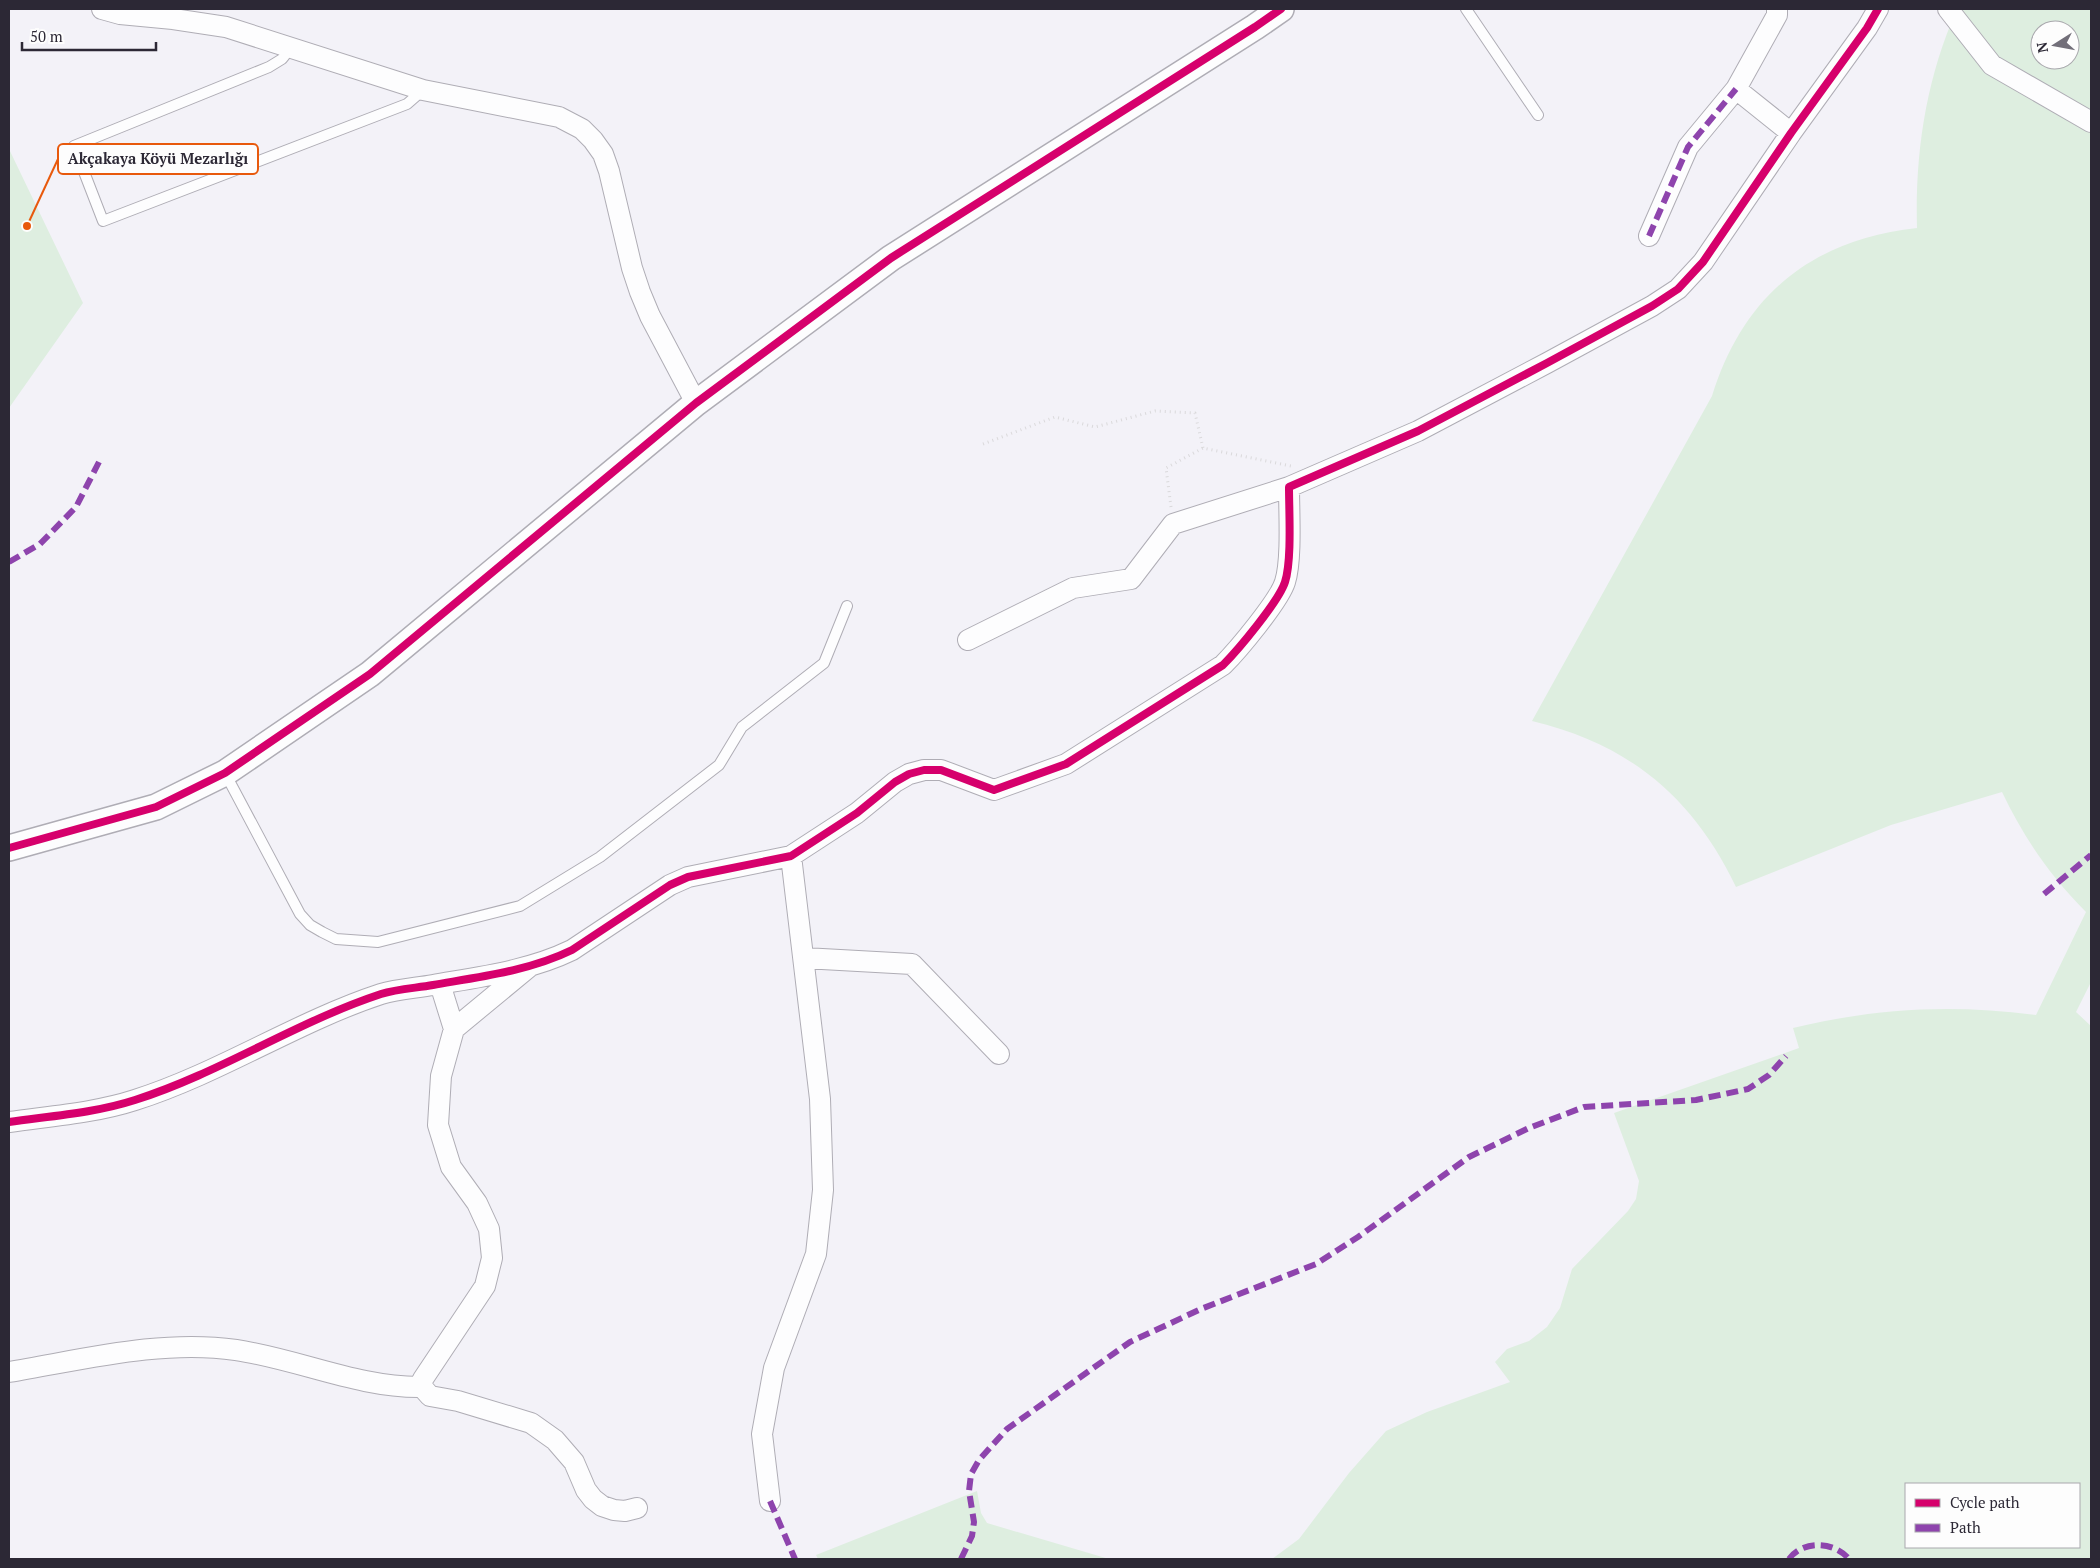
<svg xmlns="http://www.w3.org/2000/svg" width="2100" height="1568" font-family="'PT Serif',serif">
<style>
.green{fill:#deeee0;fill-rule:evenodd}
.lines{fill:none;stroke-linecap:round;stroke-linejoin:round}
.service-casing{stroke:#afadb5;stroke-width:12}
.minor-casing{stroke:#afadb5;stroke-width:22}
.tertiary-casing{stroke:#afadb5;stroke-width:28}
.path{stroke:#dad9db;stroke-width:3;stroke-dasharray:1 4;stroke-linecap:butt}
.service{stroke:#fdfdfe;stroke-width:10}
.minor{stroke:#fdfdfe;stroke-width:20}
.tertiary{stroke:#fdfdfe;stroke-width:25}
.quiet{stroke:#8e44ad;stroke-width:6;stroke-dasharray:12 6;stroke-linecap:butt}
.cycleway-casing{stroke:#fdfdfd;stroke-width:11}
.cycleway{stroke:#d6006c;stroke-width:8}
.leader{fill:none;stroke:#e8590c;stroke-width:2}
.callout-dot{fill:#e8590c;stroke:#fdfdfd;stroke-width:2}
.callout{fill:#fdfdfd;stroke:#e8590c;stroke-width:2}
.callout-label{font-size:15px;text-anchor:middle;font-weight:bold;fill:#2c2835}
</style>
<rect width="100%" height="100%" fill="#f3f2f8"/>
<path class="green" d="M1957,9H2091V982L2076,1012L2091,1026V1559H1272L1299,1539L1349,1473L1386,1431L1427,1412L1510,1382L1495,1362L1507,1349L1529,1341L1547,1327L1560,1308L1572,1269L1628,1211L1636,1199L1639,1181L1614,1113L1799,1048L1793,1028C1876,1008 1951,1004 2036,1015L2086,912C2050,876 2024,838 2002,792L1891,825L1736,887C1693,797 1629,744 1532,721L1712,396C1744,294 1812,240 1917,228C1915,152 1926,79 1957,9ZM2040,30H2070V60H2040ZM1906,1484H2079V1547H1906Z
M9,149L83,303L9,408Z
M977,1491L981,1513L987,1523L1109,1559H818L816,1555Z"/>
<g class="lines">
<defs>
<path id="service" d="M1466,9L1538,115
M290,49L282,59L269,67L74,146L103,221L407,104L423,90
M225,773L300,914L310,925L322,932L336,939L378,942L520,906L600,857L719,765L742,727L824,663L847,606"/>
<path id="minor" d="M102,9L120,14L173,19L226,27L423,90L559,117L582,129L593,140L603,154L609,171L632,268L640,292L650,316L696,403
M1777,9V15L1736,89L1791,133
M1948,9L1992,65L2091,122
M1649,236L1688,147L1736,89
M968,640L1073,588L1131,579L1173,524L1289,487
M804,958L912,964L999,1054
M529,967L454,1029L441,1076L438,1125L451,1167L477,1203L489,1229L492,1258L485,1286L423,1379L422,1387L430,1396L458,1401L531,1423L555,1440L574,1462L586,1490L593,1499L602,1506L614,1510L625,1511L637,1508
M440,984L454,1029
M9,1122C51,1116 95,1113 135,1100C220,1073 296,1022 381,994C397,989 416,988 433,985C479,977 529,971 572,950L670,885L688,877L791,856L857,813L895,782L909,774L924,770H941L994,790L1066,764L1223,665C1238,650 1279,601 1285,582C1292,560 1289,512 1289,487L1418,431L1547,363L1652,306L1678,289L1703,262L1791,133L1867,28L1878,9
M9,1372C82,1360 161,1339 236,1350C298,1359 359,1388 422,1387
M770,1501L762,1434L774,1368L816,1254L823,1190L820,1099L791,856"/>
<path id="tertiary" d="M9,848L156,807L225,773L370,674L696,403L891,258L1255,27L1281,9"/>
</defs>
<use href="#service" class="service-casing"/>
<use href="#minor" class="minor-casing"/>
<use href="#tertiary" class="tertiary-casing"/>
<path class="path" d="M983,444L1055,417L1095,427L1155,411L1195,413L1203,448
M1171,507L1166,468L1203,448L1291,466"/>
<use href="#service" class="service"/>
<use href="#minor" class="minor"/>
<use href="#tertiary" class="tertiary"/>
<path class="quiet" d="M1649,236L1688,147L1736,89
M9,562L40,544L76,507L100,460
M2044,894L2091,855
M770,1501L795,1559
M961,1559L972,1536L974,1522L969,1491L971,1474L979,1460L1007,1429L1130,1342L1201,1309L1316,1264L1358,1237L1469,1157L1529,1128L1584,1107L1696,1100L1748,1089L1769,1075L1786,1056
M1789,1559C1803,1540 1834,1541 1849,1559"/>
<defs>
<path id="cycleway" d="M9,848L156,807L225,773L370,674L696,403L891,258L1255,27L1281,9
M9,1122C51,1116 95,1113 135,1100C220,1073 296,1022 381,994C397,989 416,988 433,985C479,977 529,971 572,950L670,885L688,877L791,856L857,813L895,782L909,774L924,770H941L994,790L1066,764L1223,665C1238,650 1279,601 1285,582C1292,560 1289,512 1289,487L1418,431L1547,363L1652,306L1678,289L1703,262L1791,133L1867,28L1878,9"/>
</defs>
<use href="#cycleway" class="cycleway-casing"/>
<use href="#cycleway" class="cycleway"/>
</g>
<path class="leader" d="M27 226L58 159"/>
<circle class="callout-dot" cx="27" cy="226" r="5"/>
<rect class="callout" x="58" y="144" width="200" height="30" rx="5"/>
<g class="callout-label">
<text x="158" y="164">Akçakaya Köyü Mezarlığı</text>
</g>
<rect width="2100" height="1568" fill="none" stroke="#2c2835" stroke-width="20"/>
<rect x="1905" y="1483" width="175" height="65" fill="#fdfdfd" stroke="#a9a8ad"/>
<rect x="1915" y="1499" width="25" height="8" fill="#d6006c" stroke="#a9a8ad"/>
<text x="1950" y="1508" font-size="15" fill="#2c2835">Cycle path</text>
<rect x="1915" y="1524" width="25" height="8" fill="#8e44ad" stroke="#a9a8ad"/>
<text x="1950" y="1533" font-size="15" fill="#2c2835">Path</text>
<g transform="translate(2055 45) rotate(259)"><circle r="24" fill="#fdfdfd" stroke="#a9a8ad"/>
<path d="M0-4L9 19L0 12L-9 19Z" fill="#726f79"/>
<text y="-8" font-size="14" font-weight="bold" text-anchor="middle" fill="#2c2835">N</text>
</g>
<path d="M22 42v8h134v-8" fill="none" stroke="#2c2835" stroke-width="2.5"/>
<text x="30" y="42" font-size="15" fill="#2c2835" stroke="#fdfdfd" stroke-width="4" paint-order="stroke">50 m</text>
</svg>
